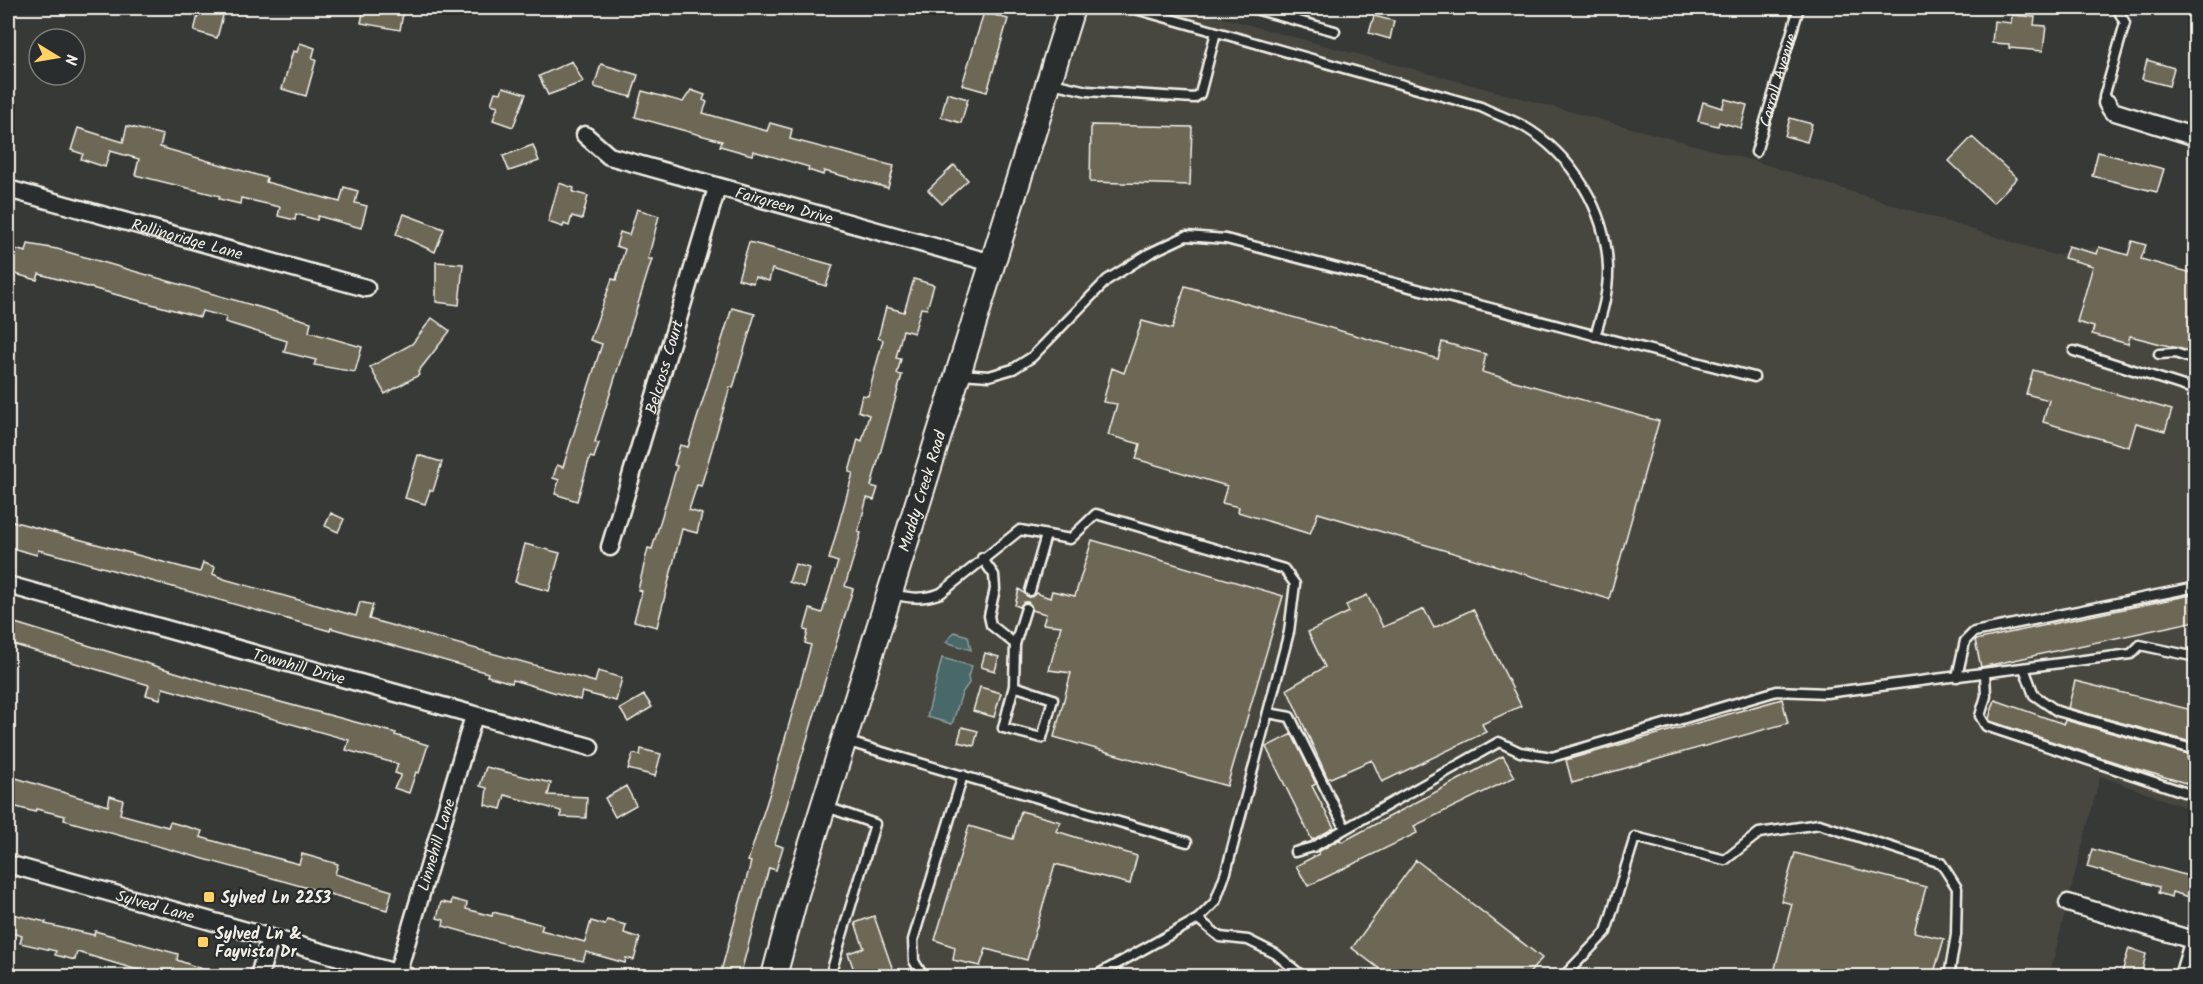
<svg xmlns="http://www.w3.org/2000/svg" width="2203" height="984" font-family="Kalam,sans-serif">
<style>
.built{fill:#474740}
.water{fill:#49676a;stroke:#8d9e9c;stroke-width:1.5}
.building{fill:#6d6756;stroke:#f4f1e8;stroke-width:1.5}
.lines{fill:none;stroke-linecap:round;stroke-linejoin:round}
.lane-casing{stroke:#f4f1e8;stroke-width:13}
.street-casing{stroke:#f4f1e8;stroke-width:21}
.secondary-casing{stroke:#f4f1e8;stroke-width:28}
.lane{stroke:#2a2d2e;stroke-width:8}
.street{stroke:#2a2d2e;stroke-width:16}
.secondary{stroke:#2a2d2e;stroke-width:24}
.poi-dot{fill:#ffd166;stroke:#2a2d2e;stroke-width:2}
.labels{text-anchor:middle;stroke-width:4.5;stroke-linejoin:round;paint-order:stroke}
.street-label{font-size:16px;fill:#f4f1e8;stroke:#2a2d2e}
.poi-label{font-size:16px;font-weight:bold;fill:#f4f1e8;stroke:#2a2d2e;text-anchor:start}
</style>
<rect width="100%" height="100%" fill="#373936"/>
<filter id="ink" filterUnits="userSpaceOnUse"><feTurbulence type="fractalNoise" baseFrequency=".0167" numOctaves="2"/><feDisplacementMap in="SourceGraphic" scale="12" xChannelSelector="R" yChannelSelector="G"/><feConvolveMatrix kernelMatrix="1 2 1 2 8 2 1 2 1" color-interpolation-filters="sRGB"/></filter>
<g filter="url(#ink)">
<path class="built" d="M1072,8H1186L1761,163L2053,255L2099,247L2195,274V811L2100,776L2049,976H774Z"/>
<path class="water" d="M954,632L968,636L971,650L946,642Z
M942,658L972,666L968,676L969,683L962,693L952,724L927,717Z"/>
<path class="building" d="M200,8H225L217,38L194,31Z
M364,8H404L400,30L361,23Z
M984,12L1008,19L987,92L962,85Z
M2012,15L2035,17L2034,25L2046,26L2043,51L2009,48V44L1992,43L1994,21L2011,23Z
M1374,16L1394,21L1390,39L1369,33Z
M300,43L315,48L312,59L316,60L306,96L282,89L293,51L297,52Z
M2147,60L2174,68L2169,86L2142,79Z
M572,61L583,82L548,95L539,76Z
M601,64L638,75L631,97L594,87Z
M503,87L526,94L513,127L493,120L498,106L491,104L495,92L501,93Z
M691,90L705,95L703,100L707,102L703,113L767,131L770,123L792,129L790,139L894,166L888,188L824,171L823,175L808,170L809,167L753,151L752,155L720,146L722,141L635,117L642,91L683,102Z
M947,93L968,99L961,123L941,117Z
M1725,99L1747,105L1741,128L1719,122L1718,126L1698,121L1703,102L1722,108Z
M1790,118L1812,124L1807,142L1785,136Z
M1091,125L1192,127L1190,185L1090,182Z
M127,126L163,135L160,147L267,178L266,182L340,202L344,187L358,191L355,203L367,206L361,228L318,216L317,220L296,214L295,220L278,216L280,207L241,198L240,204L219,199L220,196L135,175L139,159L110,151L105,167L81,159L83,154L71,150L78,128L123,142Z
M1972,137L2017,178L1993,203L1949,161Z
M533,145L539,161L509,171L503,156Z
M2098,152L2164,169L2157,192L2092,176Z
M954,165L968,180L942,204L928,190Z
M559,183L574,188L573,192L588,196L582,219L572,216L569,226L564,224L563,227L548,222Z
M637,209L659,216L648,259H652L595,442L599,443L594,458L590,457L577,501L555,494L559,480L553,478L557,465L563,467L602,344L590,340L612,279L616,280L625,249L616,246L620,232L629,235Z
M404,214L444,229L435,252L396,234Z
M2132,241L2146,245L2141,259L2196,274V353L2130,336L2128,344L2092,334L2094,327L2077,322L2093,266L2064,258L2068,246L2097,254L2099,247L2128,255Z
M749,242L833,265L826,286L772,269L769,281L755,277L753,283L738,279Z
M28,244L57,249L311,322L309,332L362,347L355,372L314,365L316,360L284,352L287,341L225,322L226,317L202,311L200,317L39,274L37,280L8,272V247L26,252Z
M436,262L463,264L459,305L436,302Z
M914,279L934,285L927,309L921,308L914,333L903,330L896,358L901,359L897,374L902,375L871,486L878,488L874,500L867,498L858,532L861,533L845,586L853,589L775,844L783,847L776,870L769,868L740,976L721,971L751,862L748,861L771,789L811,645L805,643L808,631L804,630L810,609L822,613L838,562L829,559L853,473L849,472L858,439L862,441L869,415L858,411L862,395L868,396L883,340L878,338L886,307L904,312Z
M1185,286L1438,359L1442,342L1486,354L1482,372L1659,421L1609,599L1318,513L1310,534L1238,512L1239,507L1222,503L1227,486L1136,459L1140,444L1108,435L1117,404L1103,402L1112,368L1124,373L1142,321L1172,329Z
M732,308L755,314L733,388L730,387L701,486L697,485L689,510L702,514L697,533L682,529L657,627L634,621L642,591L638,590L648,548L652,549L665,506L677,466L674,465L680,445L688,447Z
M432,318L450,331L418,372L419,375L385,394L370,367L412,344Z
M2033,370L2172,410L2165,431L2136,423L2129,447L2043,422L2049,400L2026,394Z
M418,455L442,462L433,491L430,490L425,504L405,498Z
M331,513L344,519L338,532L325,526Z
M8,520L200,572L203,563L215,567L213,574L224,579L356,616L360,602L373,605L369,619L595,682L598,671L622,678L616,701L582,692L580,700L513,680L512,683L487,676L488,673L331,628L330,631L73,559L38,550L37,555L8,547Z
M1092,540L1283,596L1227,786L1054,737L1071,673L1049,670L1061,626L1043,624L1046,614L1032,610L1028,602H1024L1020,607L1015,605L1019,589L1029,597L1036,593L1050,598L1052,591L1075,596Z
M525,544L560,553L549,591L515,582Z
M795,564L809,568L804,587L789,582Z
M2196,594V621L1981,667L1975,640Z
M1367,595L1383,627L1424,609L1434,628L1473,609L1521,706L1482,724L1486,732L1382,782L1372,760L1328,779L1287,689L1325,667L1308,632L1349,612L1346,605Z
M12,622L224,687L396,733L395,735L428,745L419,773L416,772L409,793L394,788L401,775L395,773L398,764L346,750L349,740L163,688L160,699L146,695L149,685L8,643Z
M985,653L999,657L995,671L981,667Z
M2075,681L2196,711L2191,742L2068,708Z
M980,687L1001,693L994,717L973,711Z
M644,695L652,707L628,722L620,709Z
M1782,699L1788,723L1572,783L1566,760Z
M1995,700L2064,724L2065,720L2188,754L2187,758L2196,760V786L2130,767L1990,721L1989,718Z
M962,727L978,731L974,746L958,742Z
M1292,734L1316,784L1312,786L1334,828L1312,840L1266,747Z
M641,749L661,754L655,776L628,769L633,754L640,755Z
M1503,756L1515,777L1414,826L1417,833L1308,886L1296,866L1319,854L1318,852L1340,839L1342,842Z
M486,767L551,783L548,795L587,797L586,818L561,817V811L505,795L501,809L485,805L487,788L480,786Z
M16,778L108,806L110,796L123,800L120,814L168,827L170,822L202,831L200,837L238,848L299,864L302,854L338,864L335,874L392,891L387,910L64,820L65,816L36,809L35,812L9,805Z
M626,786L636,805L615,817L605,798Z
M1021,811L1061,822L1056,831L1137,856L1130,884L1055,864L1027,960L986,949L980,966L953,960L955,947L935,940L969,826L1013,839Z
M2092,849L2196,878V899L2172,892L2171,897L2158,893L2159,887L2087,867Z
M1795,853L1926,887L1914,932L1944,939L1933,976H1773L1792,904L1781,901Z
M1416,860L1542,958L1527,976H1389L1352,948Z
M452,899L467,903L466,909L492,916L493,912L543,925L541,930L585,942L591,921L605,925L607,920L626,925L624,933L640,938L634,960L626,958L625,963L586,952L583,961L531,951L443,926L444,920L437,918L441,902L451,904Z
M8,913L46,922L45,924L94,935L95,931L178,954L177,960L221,976H158L77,952L75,960L55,955L56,951L20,943L22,936L8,932Z
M874,916L895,976H856L848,953L864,948L855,923Z
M2129,948L2146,954L2141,976H2121Z"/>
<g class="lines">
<defs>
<g id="lane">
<path d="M1132,8L1481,107C1495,114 1510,119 1523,126C1573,155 1606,211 1608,267C1609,290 1602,314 1595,336"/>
<path d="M1251,8L1335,31"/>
<path d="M1052,83L1087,91L1194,98L1200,94L1216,32"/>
<path d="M2107,103L2104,97L2125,23L2117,8"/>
<path id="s1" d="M1756,152L1799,8"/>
<path d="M2074,351L2196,390"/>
<path d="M2159,354L2175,353L2196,360"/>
<path d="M960,374L989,376L1013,369L1032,357L1107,280L1150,253L1186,236L1226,239L1754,377"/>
<path d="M982,558L994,575L995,589L989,616L991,625L1015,644"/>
<path d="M1030,591L1046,535"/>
<path d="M891,594C909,598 923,600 941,593L1020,530L1070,539L1096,514L1284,569L1295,584L1289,632L1226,872L1215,902L1198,919L1095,976"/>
<path d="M2024,668L2034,695L2057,711L2196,750"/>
<path d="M1985,673L1986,696L1980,716L1986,726L2196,796"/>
<path d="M1957,677L1965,641L1974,632L2196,587"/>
<path d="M1014,686L1003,728L1042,738L1053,699L1014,686L1015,644L1026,608"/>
<path d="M1268,713L1290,717L1345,828"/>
<path d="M845,741L1187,842"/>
<path d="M824,806L875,824L830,976"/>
<path d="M1295,852L1313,847L1499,742L1520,752L1552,757L1777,691L1826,693L2131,654L2140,645L2196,657"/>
<path d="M1198,919L1220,937L1248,940L1276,954L1302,976"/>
<path d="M923,976L914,961L913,940L963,775"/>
<path d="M1564,976L1606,932L1635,837L1725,860L1759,833L1819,824L1941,863L1957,888L1956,935L1949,976"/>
</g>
<g id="street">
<path d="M2107,103L2112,111L2196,137"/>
<path id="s2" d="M585,135L609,156L992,263"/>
<path id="s3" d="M8,189L366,288"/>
<path id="s4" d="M610,547L717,188"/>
<path id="s5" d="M8,585L590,747"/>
<path id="s6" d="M8,864L407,976"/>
<path d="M2068,903L2196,941"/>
<path id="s7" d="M397,974L474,716"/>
<path d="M259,976L270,938"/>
<path d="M2183,976L2194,940"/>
</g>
<g id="secondary">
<path id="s8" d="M774,976L796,894L1072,8"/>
</g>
</defs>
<use href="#lane" class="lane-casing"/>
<use href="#street" class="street-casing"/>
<use href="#secondary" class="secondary-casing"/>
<use href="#lane" class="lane"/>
<use href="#street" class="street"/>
<use href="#secondary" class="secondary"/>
</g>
</g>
<g class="poi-dot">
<rect x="203" y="891" width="12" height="12" rx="3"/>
<rect x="197" y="936" width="12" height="12" rx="3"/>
</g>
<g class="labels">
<g class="street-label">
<text dy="6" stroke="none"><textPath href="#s1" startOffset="75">Carroll Avenue</textPath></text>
<text dy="6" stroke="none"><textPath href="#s2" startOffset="214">Fairgreen Drive</textPath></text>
<text dy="6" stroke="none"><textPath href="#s3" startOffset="186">Rollingridge Lane</textPath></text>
<text dy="6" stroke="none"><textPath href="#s4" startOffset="188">Belcross Court</textPath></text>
<text dy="6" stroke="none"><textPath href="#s8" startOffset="507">Muddy Creek Road</textPath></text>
<text dy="6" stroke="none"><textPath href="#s5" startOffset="302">Townhill Drive</textPath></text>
<text dy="6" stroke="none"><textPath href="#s7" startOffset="135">Linnehill Lane</textPath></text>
<text dy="6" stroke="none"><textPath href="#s6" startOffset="153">Sylved Lane</textPath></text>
</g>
<g class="poi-label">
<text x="221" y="903">Sylved Ln 2253</text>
<text x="215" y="939">Sylved Ln &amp;<tspan x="215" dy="18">Fayvista Dr</tspan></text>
</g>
</g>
<rect width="2203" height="984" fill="none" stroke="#2a2d2e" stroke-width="30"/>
<rect x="15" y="15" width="2173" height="954" fill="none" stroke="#f4f1e8" stroke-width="2" filter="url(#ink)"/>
<g transform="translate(57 57) rotate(101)"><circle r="28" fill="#2a2d2e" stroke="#7b7b78" stroke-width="1.5"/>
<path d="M0-4.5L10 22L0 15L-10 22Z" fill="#ffd166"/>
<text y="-9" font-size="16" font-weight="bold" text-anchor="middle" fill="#f4f1e8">N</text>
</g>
</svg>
